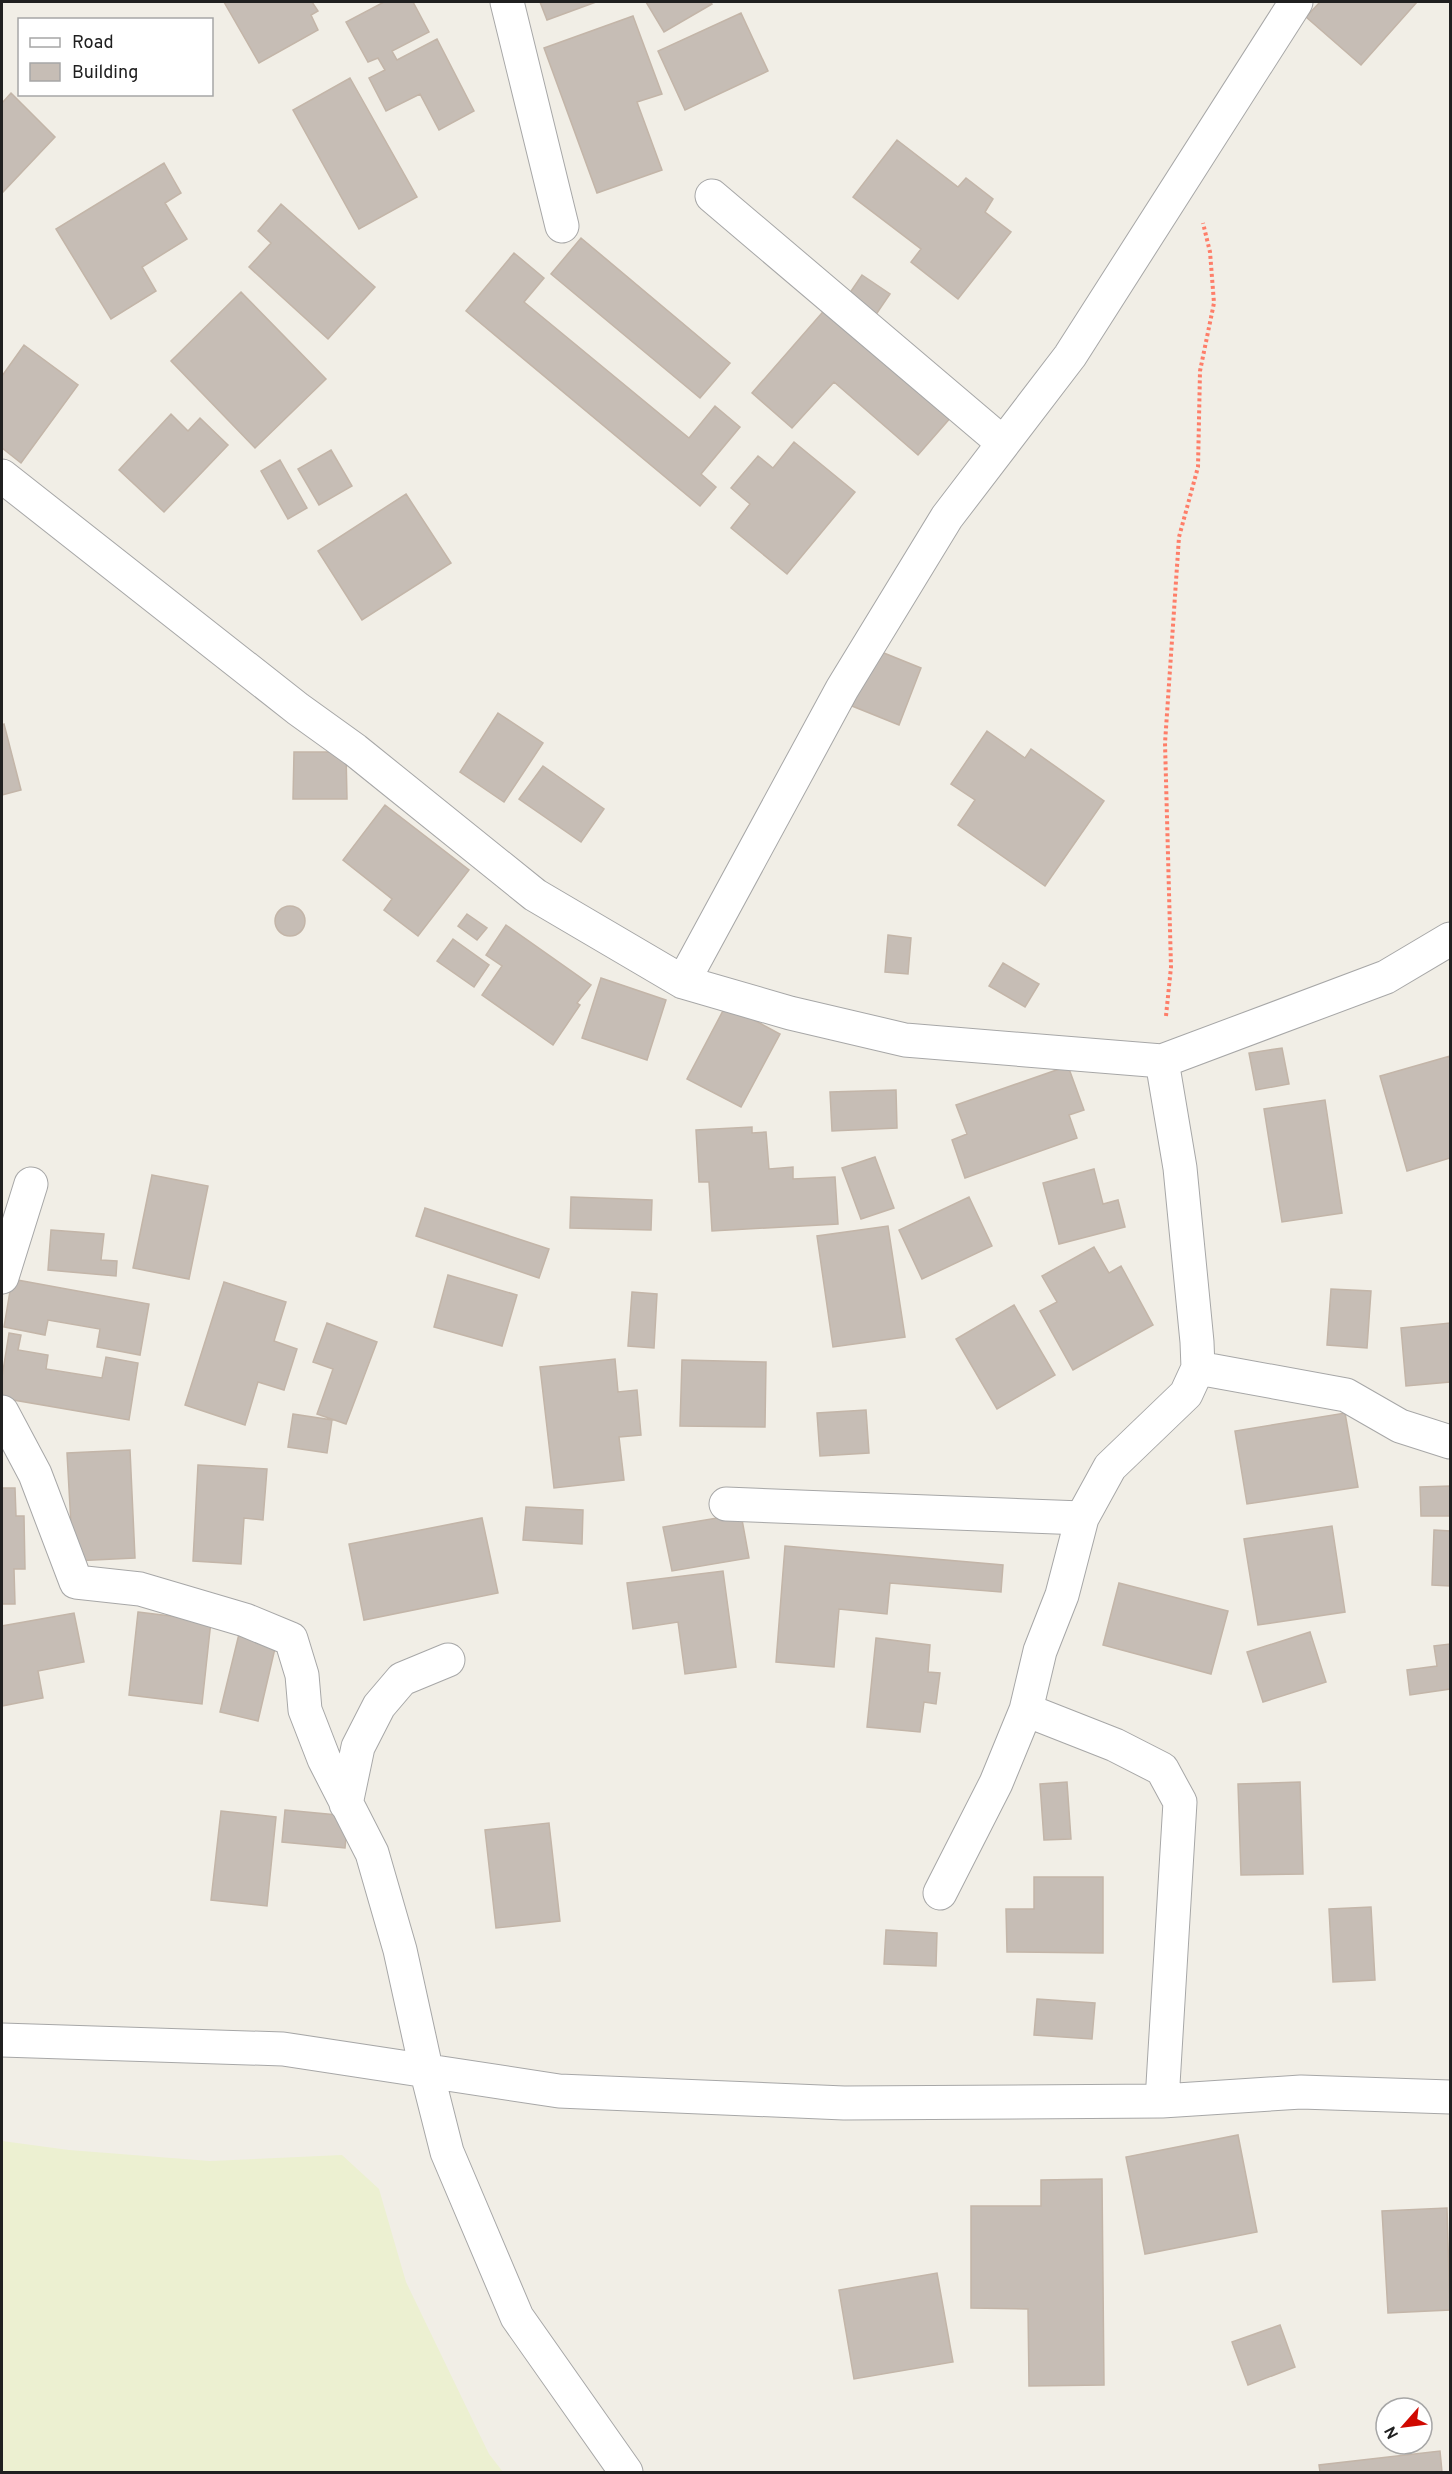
<svg xmlns="http://www.w3.org/2000/svg" width="1452" height="2474" font-family="Overpass,sans-serif">
<style>
.farmland{fill:#ecf0d1}
.building{fill:#c6bdb5;stroke:#c3b5a8;stroke-width:1.5}
.lines{fill:none;stroke-linecap:round;stroke-linejoin:round}
.minor-casing{stroke:#a7a7a7;stroke-width:35}
.path{stroke:#fe7e69;stroke-width:4;stroke-dasharray:3 3;stroke-linecap:butt}
.minor{stroke:#fff;stroke-width:33}
</style>
<rect width="100%" height="100%" fill="#f1eee6"/>
<path class="farmland" d="M2,2141L69,2150L210,2161L342,2155L379,2189L406,2282L489,2454L503,2472H2Z"/>
<path class="building" d="M224,2H312L318,11L311,15L318,30L259,63Z
M384,2H413L429,32L392,51L397,60L437,39L474,111L439,130L420,94L386,111L369,78L385,70L378,58L368,62L346,22Z
M540,2H596L547,20Z
M646,2H710L712,4L664,32Z
M1320,2H1417L1361,65L1306,17Z
M741,13L768,71L685,110L658,51Z
M633,16L662,94L637,102L662,170L597,193L544,48Z
M350,78L417,197L359,229L293,110Z
M11,93L55,137L2,193V103Z
M897,140L958,187L966,178L993,199L985,212L1011,232L958,299L911,262L921,249L853,197Z
M164,163L181,193L165,203L187,239L142,267L156,291L111,319L56,229Z
M281,204L375,287L328,339L249,267L271,243L258,231Z
M581,238L730,363L700,398L551,274Z
M514,253L544,278L524,302L689,438L715,406L740,427L701,474L716,487L700,506L466,311Z
M862,275L890,294L875,316L847,297Z
M241,292L326,379L255,448L171,361Z
M828,306L952,416L918,455L834,382L792,428L752,393Z
M24,345L78,385L21,463L2,448V376Z
M171,414L188,431L200,418L228,445L164,512L119,470Z
M794,442L855,492L787,574L731,528L750,504L731,488L758,456L773,468Z
M331,450L352,486L319,505L298,469Z
M280,460L307,508L288,519L261,471Z
M406,494L451,563L362,620L318,551Z
M874,649L921,668L899,725L852,706Z
M498,713L543,743L504,802L460,772Z
M4,724L21,790L2,795V725Z
M987,731L1025,758L1031,749L1104,801L1045,886L958,825L975,800L951,784Z
M294,752H346L347,799H293Z
M543,766L604,809L581,842L519,799Z
M385,805L469,870L418,936L384,910L392,899L343,860Z
M275 921a15 15 0 1 1 30 0a15 15 0 1 1-30 0Z
M467,914L487,928L477,940L458,926Z
M506,925L591,985L577,1003L580,1005L553,1045L482,995L502,966L486,955Z
M888,935L911,938L908,974L885,972Z
M453,939L489,965L474,987L437,961Z
M1003,963L1039,984L1025,1007L989,986Z
M601,978L666,1000L647,1060L582,1038Z
M726,1005L780,1034L741,1107L687,1079Z
M1282,1048L1289,1084L1256,1090L1249,1053Z
M1450,1056V1158L1407,1171L1380,1076Z
M1068,1066L1084,1110L1069,1115L1077,1138L965,1178L952,1140L967,1134L956,1105Z
M896,1090L897,1128L832,1131L830,1092Z
M1325,1100L1342,1213L1282,1222L1264,1109Z
M752,1127V1133L766,1132L769,1169L793,1167V1179L835,1177L838,1224L712,1231L709,1182H699L696,1130Z
M875,1157L894,1208L861,1219L842,1168Z
M1094,1169L1103,1204L1118,1200L1125,1227L1059,1244L1043,1183Z
M152,1175L208,1186L189,1279L133,1268Z
M571,1197L652,1200L651,1230L570,1228Z
M969,1197L992,1246L922,1279L899,1230Z
M425,1208L549,1249L539,1278L416,1236Z
M888,1226L905,1337L833,1347L817,1236Z
M51,1230L104,1234L101,1260L117,1261L116,1276L48,1270Z
M1094,1247L1109,1273L1121,1266L1153,1325L1073,1370L1040,1311L1057,1302L1042,1276Z
M448,1275L517,1295L502,1346L434,1327Z
M12,1279L149,1304L140,1355L97,1347L100,1329L48,1320L45,1335L4,1327Z
M224,1282L286,1302L274,1341L297,1349L284,1390L258,1382L245,1425L185,1405Z
M1331,1289L1371,1291L1367,1348L1327,1345Z
M632,1292L657,1294L654,1348L628,1346Z
M1014,1305L1055,1375L997,1409L956,1339Z
M327,1323L377,1342L346,1424L317,1414L333,1369L313,1362Z
M1450,1323V1382L1406,1386L1401,1328Z
M9,1333L21,1335L18,1350L48,1355L46,1369L102,1378L106,1357L138,1363L129,1420L2,1398V1377Z
M615,1359L618,1392L637,1390L641,1435L619,1437L624,1480L554,1488L540,1367Z
M682,1360L766,1362L765,1427L680,1426Z
M866,1410L869,1453L820,1456L817,1413Z
M1345,1413L1358,1487L1247,1504L1235,1431Z
M293,1414L332,1420L327,1453L288,1447Z
M130,1450L135,1558L73,1561L67,1453Z
M198,1465L267,1469L263,1520L244,1518L241,1564L193,1561Z
M1450,1486V1516H1421L1420,1487Z
M2,1488H15L16,1516H24L25,1569H14L15,1604H2Z
M526,1507L583,1510L582,1544L523,1540Z
M741,1514L749,1558L672,1571L663,1527Z
M482,1518L498,1593L364,1620L349,1544Z
M1332,1526L1345,1612L1258,1625L1244,1539Z
M1434,1530L1450,1531V1586L1432,1585Z
M785,1546L1003,1565L1001,1592L890,1583L887,1614L839,1609L834,1667L776,1662Z
M723,1571L736,1667L685,1674L678,1622L633,1629L627,1583Z
M1119,1583L1228,1611L1211,1674L1103,1645Z
M138,1612L211,1621L202,1704L129,1695Z
M74,1613L84,1662L38,1671L43,1698L2,1706V1626Z
M1310,1632L1326,1682L1263,1702L1247,1652Z
M239,1634L276,1644L258,1721L220,1712Z
M876,1638L930,1645L928,1672L940,1673L936,1704L924,1702L920,1732L867,1727Z
M1450,1644V1689L1410,1695L1407,1670L1437,1666L1434,1646Z
M1067,1782L1071,1839L1044,1840L1040,1784Z
M1300,1782L1303,1874L1241,1875L1238,1784Z
M285,1810L348,1816L345,1848L282,1842Z
M221,1811L276,1817L267,1906L211,1900Z
M549,1823L560,1921L496,1928L485,1830Z
M1034,1877H1103V1953L1007,1952L1006,1909H1034Z
M1371,1907L1375,1980L1333,1982L1329,1909Z
M886,1930L937,1933L936,1966L884,1964Z
M1037,1999L1095,2003L1092,2039L1034,2035Z
M1238,2135L1257,2232L1145,2254L1126,2157Z
M1102,2179L1104,2385L1029,2386L1028,2309L971,2308V2206H1041V2180Z
M1447,2208L1450,2310L1388,2313L1382,2211Z
M937,2273L953,2362L854,2379L839,2290Z
M1280,2325L1295,2367L1248,2385L1232,2342Z
M1440,2451L1442,2472H1320L1319,2465Z"/>
<g class="lines">
<defs>
<path id="minor" d="M507,2L562,226
M712,196L1003,443
M2,476L298,709L355,750L535,895L683,982L790,1013L905,1040L1162,1061L1386,977L1450,939
M683,982L842,689L947,517L1070,356L1296,2
M2,1277L31,1184
M1198,1368L1346,1395L1400,1426L1450,1442
M2,1412L35,1474L76,1582L140,1589L245,1620L291,1639L302,1675L305,1710L324,1759L372,1853L400,1950L427,2073L447,2152L517,2317L626,2472
M726,1504L1082,1518
M1026,1710L1115,1745L1162,1769L1180,1802L1162,2101
M346,1804L358,1747L379,1706L402,1679L448,1660
M940,1893L996,1783L1026,1710L1040,1651L1062,1595L1082,1518L1110,1467L1186,1394L1198,1368L1197,1342L1180,1168L1162,1061
M2,2040L283,2049L559,2091L844,2103L1162,2101L1301,2092L1450,2097"/>
</defs>
<use href="#minor" class="minor-casing"/>
<path class="path" d="M1166,1016L1171,967L1165,743L1179,537L1198,467L1200,371L1214,303L1210,252L1203,223"/>
<use href="#minor" class="minor"/>
</g>
<rect width="1452" height="2474" fill="none" stroke="#202020" stroke-width="6"/>
<rect x="18" y="18" width="195" height="78" fill="#ffffff" stroke="#a6a6a6" stroke-width="1.5"/>
<rect x="30" y="38" width="30" height="9" fill="#ffffff" stroke="#a6a6a6" stroke-width="1.5"/>
<text x="72" y="48" font-size="18" fill="#202020">Road</text>
<rect x="30" y="63" width="30" height="18" fill="#c6bdb5" stroke="#a6a6a6" stroke-width="1.5"/>
<text x="72" y="78" font-size="18" fill="#202020">Building</text>
<g transform="translate(1404 2426) rotate(242)"><circle r="28" fill="#ffffff" stroke="#a6a6a6" stroke-width="1.5"/>
<path d="M0-4.5L10 22L0 15L-10 22Z" fill="#d00800"/>
<text y="-9" font-size="16" font-weight="bold" text-anchor="middle" fill="#202020">N</text>
</g>
</svg>
